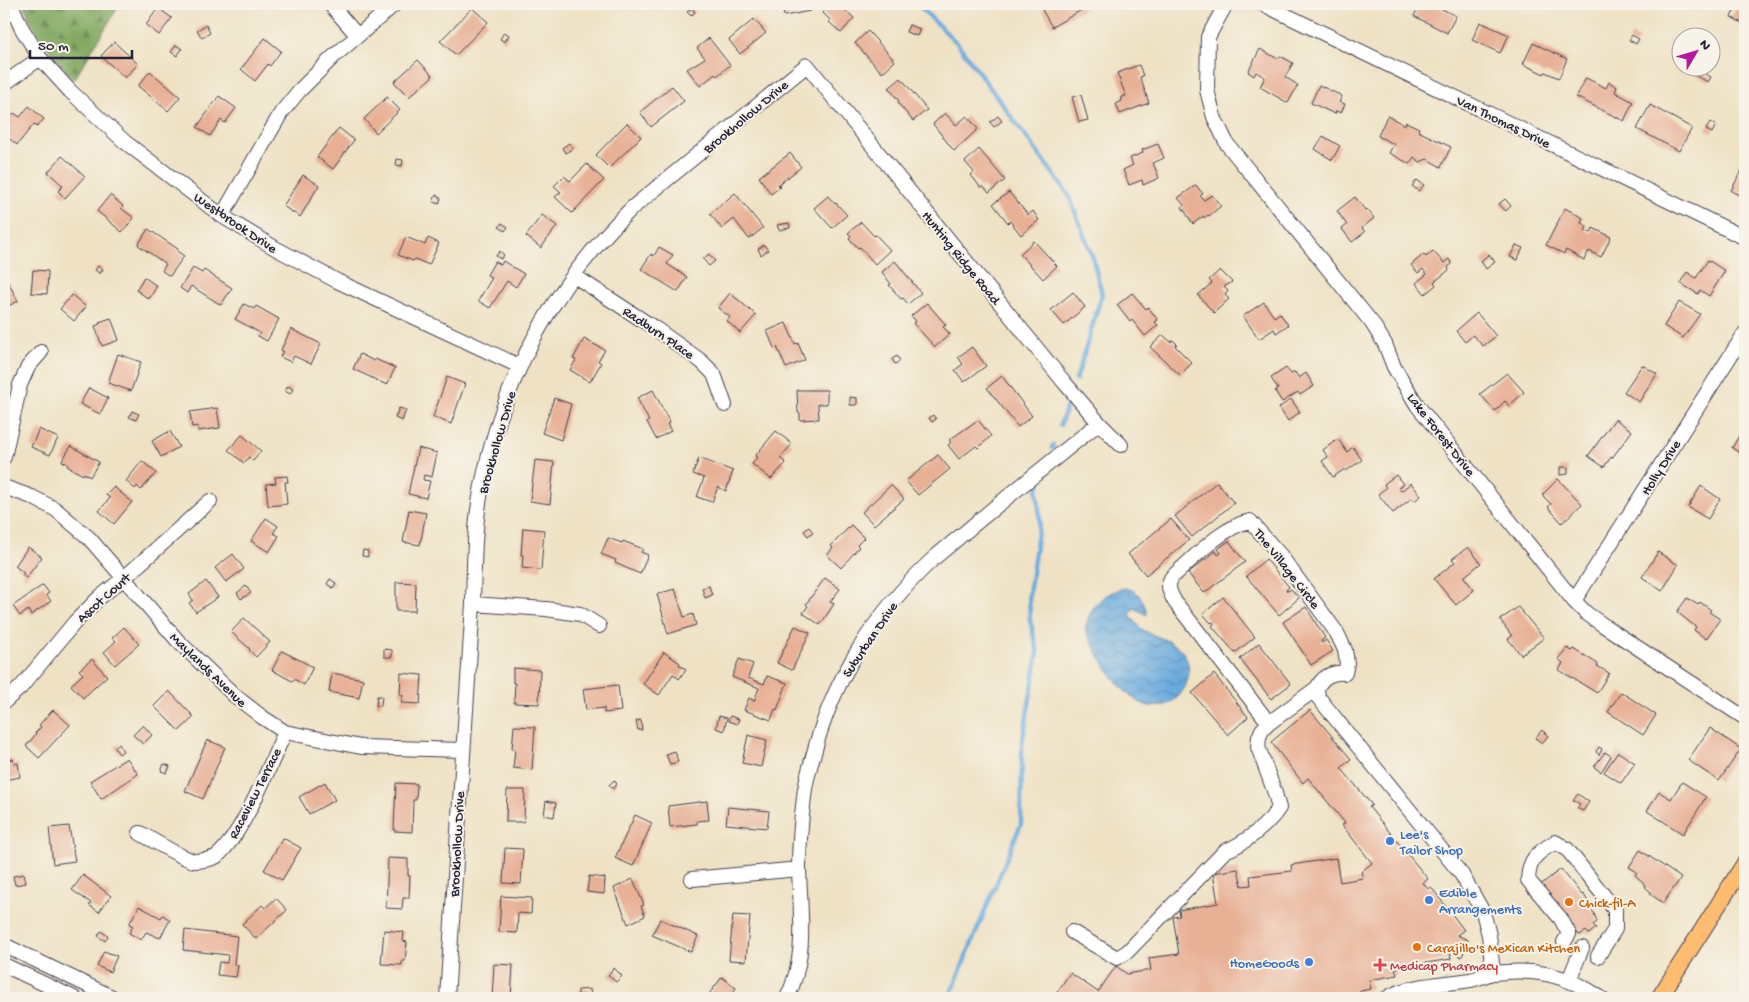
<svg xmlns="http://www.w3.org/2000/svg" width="1749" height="1002" font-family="'Gochi Hand',sans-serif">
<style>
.forest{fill:url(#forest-firs);stroke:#51644c}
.water{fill:url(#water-waves);stroke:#46668c}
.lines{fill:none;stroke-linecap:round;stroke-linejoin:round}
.stream{stroke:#6aabde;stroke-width:4.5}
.building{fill:#e8b095}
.minor-casing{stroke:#413f50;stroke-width:16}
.major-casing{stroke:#413f50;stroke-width:18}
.minor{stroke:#fff;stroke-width:14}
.major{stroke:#febc71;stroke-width:16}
.shop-dot{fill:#3f7fe0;stroke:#f7f3e8;stroke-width:2}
.food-dot{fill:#e8710a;stroke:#f7f3e8;stroke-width:2}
.health-dot{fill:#e0444e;stroke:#f7f3e8;stroke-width:2}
.labels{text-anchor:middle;stroke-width:4;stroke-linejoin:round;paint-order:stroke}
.street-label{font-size:14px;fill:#22223b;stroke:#f7f3e8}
.shop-label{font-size:14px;fill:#366cbe;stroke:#f7f3e8;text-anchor:start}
.food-label{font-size:14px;fill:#c56008;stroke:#f7f3e8;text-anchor:start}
.health-label{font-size:14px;fill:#be3a42;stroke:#f7f3e8;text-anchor:start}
</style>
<defs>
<pattern id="forest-firs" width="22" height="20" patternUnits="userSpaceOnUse" patternTransform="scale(1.25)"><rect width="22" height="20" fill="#80a75e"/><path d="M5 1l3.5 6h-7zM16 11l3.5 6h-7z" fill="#68884f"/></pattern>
<pattern id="water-waves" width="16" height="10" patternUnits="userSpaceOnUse" patternTransform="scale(1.25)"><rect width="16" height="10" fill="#6aabde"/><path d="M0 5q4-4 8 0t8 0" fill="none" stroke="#578bb5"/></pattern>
</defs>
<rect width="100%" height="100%" fill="#f7f3e8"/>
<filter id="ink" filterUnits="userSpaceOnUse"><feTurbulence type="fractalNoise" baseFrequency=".02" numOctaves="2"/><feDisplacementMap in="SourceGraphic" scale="10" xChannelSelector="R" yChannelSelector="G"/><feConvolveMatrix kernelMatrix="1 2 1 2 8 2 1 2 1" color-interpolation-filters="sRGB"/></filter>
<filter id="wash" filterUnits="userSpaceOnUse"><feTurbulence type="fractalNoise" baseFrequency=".0096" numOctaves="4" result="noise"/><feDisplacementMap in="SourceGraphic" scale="20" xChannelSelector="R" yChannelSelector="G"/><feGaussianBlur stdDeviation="1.12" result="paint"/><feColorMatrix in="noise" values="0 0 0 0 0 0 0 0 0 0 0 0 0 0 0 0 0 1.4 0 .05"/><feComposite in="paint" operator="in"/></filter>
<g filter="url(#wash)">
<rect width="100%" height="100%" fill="#efe2c4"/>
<path class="forest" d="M24,4H120L74,80C53,56 34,34 24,4Z"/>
<path class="water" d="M1124,588C1139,589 1145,602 1147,615L1134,608L1130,614C1134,620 1139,628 1145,631C1158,638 1176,641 1184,654C1200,680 1173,717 1143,704C1118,693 1097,654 1085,629C1090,607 1101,594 1124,588Z"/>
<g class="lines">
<path class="stream" d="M917,4L958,44L1068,194L1092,255L1102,294L1076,380
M1060,425L1068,403
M1052,448L1053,445
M949,998L1021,824L1022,744L1038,653L1030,620L1029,594L1040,518L1037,490L1040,482"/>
</g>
<g id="blocks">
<path class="building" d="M773,4H808L810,11L784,16L783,10L775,12Z
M830,4H838L854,18L841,33L829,22L830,20L822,12Z
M1053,4H1092L1052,27L1042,10Z
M1420,4H1432L1456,16L1447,33L1414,16Z
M1738,4H1745L1744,24L1731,17Z
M158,8L172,18L159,35L146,25Z
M472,8L488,22L456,55L440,41Z
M692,8L695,12L691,16L687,12Z
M754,19L766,33L740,54L729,40Z
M1480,22L1509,35L1500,53L1472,40Z
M206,25L210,33L202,38L197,30Z
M909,25L920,29L917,36L906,32Z
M868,31L895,61L882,73L855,43Z
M504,32L509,35L505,42L500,39Z
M1632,35L1639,39L1636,44L1629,40Z
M265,38L281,51L270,66L268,64L255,81L241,69Z
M709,38L730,65L717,76L715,74L700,86L687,69L705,58L697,48Z
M114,42L138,64L125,78L101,56Z
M1533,43L1567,59L1559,78L1545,72L1544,74L1523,64Z
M176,45L182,49L177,56L171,52Z
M1260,49L1278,59L1280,56L1293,63L1285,77L1298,85L1288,103L1260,87L1265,77L1256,72L1254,76L1248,72Z
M418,60L433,76L409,97L394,82Z
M1139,65L1143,76L1140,77L1149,103L1120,114L1116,104L1122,101L1121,97L1126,96L1117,73Z
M1697,69L1711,77L1708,82L1694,75Z
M150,71L180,97L168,111L138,86Z
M901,78L927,110L913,121L898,103L899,101L889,88Z
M1586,78L1606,88L1609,82L1617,87L1615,92L1633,102L1624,121L1576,97Z
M1319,85L1342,96L1339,102L1345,104L1341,113L1336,111L1335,114L1311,103Z
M672,86L684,101L651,127L640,112Z
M1081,95L1088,120L1079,122L1072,97Z
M219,96L236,108L225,123L221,120L210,136L197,127Z
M387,97L400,110L376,133L364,119Z
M1650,105L1692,128L1679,151L1637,129Z
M29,106L44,119L37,127L34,124L17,145L4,134V125L14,113L20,117Z
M945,113L956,125L967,116L978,129L954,151L933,124Z
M998,116L1002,121L994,127L990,122Z
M1387,116L1405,125L1406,122L1419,128L1418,131L1451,147L1441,167L1427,159L1420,162L1414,157L1410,164L1389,153L1394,144L1378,136Z
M1710,122L1716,125L1712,133L1706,130Z
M627,123L641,137L609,168L596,155Z
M339,128L354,140L333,169L317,157Z
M1323,136L1340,146L1332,160L1315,149Z
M569,143L573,148L566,153L562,148Z
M1158,144L1164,158L1153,163L1159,178L1143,185L1142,180L1129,185L1123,170L1133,165L1130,158L1143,153L1142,150Z
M979,149L1005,180L989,193L983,186L981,188L971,175L974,172L965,162Z
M790,153L801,167L778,185L780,187L771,194L759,177Z
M62,156L85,176L65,198L58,191L63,186L48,172Z
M397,159L403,160L402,166L396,165Z
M587,164L604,180L572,213L555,197L561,192L554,186L564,176L570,181Z
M4,167L10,173L4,180Z
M1741,171L1745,173V198L1731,191Z
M303,175L319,185L300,217L283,206Z
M1417,180L1424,185L1419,191L1412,186Z
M1196,185L1203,194L1200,196L1204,200L1212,195L1221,206L1209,216L1208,215L1204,218L1203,216L1193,224L1182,207L1184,205L1178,198Z
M1009,192L1028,215L1033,211L1039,220L1021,235L1010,221L1008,223L993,204Z
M735,193L763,228L749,239L734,219L722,229L710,214Z
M110,195L123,206L121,208L134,218L122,232L97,211Z
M436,195L441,198L439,204L433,202Z
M828,196L835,204L836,203L847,215L832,228L814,208Z
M1355,197L1365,210L1367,209L1374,218L1362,228L1365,232L1352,242L1342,229L1347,225L1337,211Z
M1505,199L1511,206L1506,211L1499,204Z
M1565,208L1583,218L1581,223L1587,226L1585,230L1591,233L1593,228L1611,237L1601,257L1589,251L1584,260L1566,250L1564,254L1546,245Z
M542,215L557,226L541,248L526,236Z
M861,222L874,236L876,235L890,250L875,264L860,247L858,248L849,238L851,236L848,233Z
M502,223L508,227L505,231L499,227Z
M789,223L790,228L779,230L777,225Z
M148,229L178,249L177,251L184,256L170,276L162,271L166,264L138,245Z
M406,237L425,245L428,238L439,243L429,265L415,259L413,261L398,255Z
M1034,241L1057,266L1043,279L1020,254Z
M764,245L768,250L761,255L758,249Z
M1516,245L1523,248L1517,260L1510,257Z
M659,247L673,255L667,264L687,277L678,292L641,269L651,254L654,256Z
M500,251L504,255L501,259L496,256Z
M1433,251L1444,263L1449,259L1452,264L1448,267L1449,270L1434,282L1436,285L1425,294L1416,283L1427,274L1423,269L1418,273L1411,265L1424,254L1426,257Z
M709,254L715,261L709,266L703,259Z
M1489,254L1495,262L1486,269L1481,261Z
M1708,260L1725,271L1709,296L1700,290L1698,294L1680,283L1687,272L1696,278Z
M495,261L501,265L503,261L524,274L516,287L507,281L490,308L478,301L492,278L487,275Z
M895,261L921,293L908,304L903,298L901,299L889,285L891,284L882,272Z
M98,266L103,269L100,274L95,270Z
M193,268L202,273L204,270L232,288L221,305L191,286L187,293L180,288Z
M33,270L48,271L47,294L31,293Z
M1220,270L1232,282L1224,287L1228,291L1225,295L1229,299L1214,313L1198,295L1212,283L1209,280Z
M144,277L157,286L149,299L136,290Z
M8,282L18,301L4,308V284Z
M1073,292L1085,307L1064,325L1051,310Z
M730,293L756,315L740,333L727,321L730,317L718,308Z
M1132,293L1146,309L1148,307L1158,320L1155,322L1158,325L1145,336L1132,320L1130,322L1117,305Z
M72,295L86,307L74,321L60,309Z
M1264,302L1274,317L1280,313L1288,325L1276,333L1274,329L1259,339L1243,316Z
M1679,302L1700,314L1683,338L1664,326Z
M927,303L946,325L943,327L950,334L935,347L913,323L916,321L911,316Z
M244,304L254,309L256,306L279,319L267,341L258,336L260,333L235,319Z
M1477,313L1496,336L1483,346L1473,335L1465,342L1456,331Z
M111,318L119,340L102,346L95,326L100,324L99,322Z
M786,323L795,344L798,343L805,360L786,368L777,347L774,348L767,331Z
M291,329L321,344L311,364L294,356L291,362L280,357L283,351L281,350Z
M1163,335L1171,342L1173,340L1177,344L1175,346L1192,363L1180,375L1150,347Z
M584,339L605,350L598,361L601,363L590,382L570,370L576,360L573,359Z
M972,347L986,366L964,382L955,370L963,364L958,357Z
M118,354L141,362L131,391L108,383Z
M360,354L374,361L375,359L395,368L387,385L353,369Z
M897,356L900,361L895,364L892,359Z
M1642,365L1657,374L1639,402L1624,392Z
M1286,368L1291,374L1295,372L1299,378L1306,373L1314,386L1300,395L1298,392L1282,402L1275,391L1278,389L1271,378Z
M1507,373L1524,392L1509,406L1505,401L1495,411L1480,394Z
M1002,376L1032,416L1018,427L987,388Z
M447,377L465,384L451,424L433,417Z
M288,386L293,389L290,394L285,391Z
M89,388L108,398L100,414L80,404Z
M653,390L670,423L667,424L671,431L656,439L647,422L649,421L637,398Z
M797,390H827V404H818L819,419L800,420V413H798Z
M850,397L857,398V405H850Z
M554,398L571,404L561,440L542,433Z
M1291,399L1300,412L1288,421L1279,408Z
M217,408L220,428L198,431V426L192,427L190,412Z
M399,408L406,410L402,421L395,418Z
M132,411L139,414L136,420L129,417Z
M933,415L936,419L932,422L929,418Z
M1615,419L1632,431L1612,458L1611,457L1604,467L1588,456Z
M978,420L991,436L978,448L976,446L959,459L948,445L951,442L949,440Z
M39,429L58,438L50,455L31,447Z
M1743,429L1745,430V456L1732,448Z
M170,431L179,447L161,457L152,441Z
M776,431L792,444L780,458L786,463L771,479L752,464L757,458L755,456Z
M242,435L261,451L253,461L249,457L244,463L228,450Z
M1338,439L1347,452L1353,447L1362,460L1346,471L1345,469L1333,477L1322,461L1328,457L1323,450Z
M71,446L99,462L90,477L84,473L83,475L67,466L68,464L62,461Z
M418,448L437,453L432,477L424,475L423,480L430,481L426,498L408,494Z
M938,455L950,469L918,495L906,481Z
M699,458L733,471L726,491L718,487L712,502L697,497L704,478L693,474Z
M535,460L554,462L550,504L530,501Z
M142,461L156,473L141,490L137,486L135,489L126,481Z
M1560,467H1568V474L1560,475Z
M1396,475L1403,484L1398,488L1401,491L1411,483L1421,496L1414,501L1412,498L1393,513L1378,494L1386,488L1384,484Z
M287,476L288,482H285L287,504L268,506L266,484L276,483L275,477Z
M1558,479L1582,504L1562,523L1548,507L1551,504L1542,495Z
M1217,482L1234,503L1192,537L1175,516Z
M891,485L904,499L874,525L862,512Z
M1701,486L1720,499L1708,519L1688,507Z
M114,487L132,502L114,524L99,511L110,498L106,495Z
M409,510L426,513L420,545L403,542Z
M266,518L278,526L273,533L279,536L269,552L251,541Z
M1171,519L1189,540L1146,575L1128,554Z
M851,525L864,538L857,545L859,547L841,568L827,555L833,548L831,546Z
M809,527L813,532L808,536L804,531Z
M523,528L544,530L541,570L522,568L523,555H521Z
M608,538L622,543L623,541L643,549L641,552L648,555L640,574L615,563L616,560L601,554Z
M1229,541L1245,562L1204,593L1188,573L1216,551L1218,555L1221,553L1218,549Z
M28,547L42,557L26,578L22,575L24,573L15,566Z
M1468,547L1481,563L1464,577L1474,590L1456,605L1434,579L1455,562L1452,559Z
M363,550L368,551V557L362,556Z
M1658,552L1678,565L1662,591L1642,577Z
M233,554L244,569L226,582L215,568Z
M1266,559L1289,587L1286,590L1288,591L1291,589L1299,598L1279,615L1246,576Z
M825,578L840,589L830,602L834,604L820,625L803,613L808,606L806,604Z
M330,579L336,583L333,588L327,584Z
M206,581L218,597L196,612L189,603L193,600L189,594Z
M396,582L416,583L415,611H396Z
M43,585L49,593L46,595L51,601L31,615L28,610L20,616L13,606Z
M246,586L251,593L241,599L237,593Z
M709,586L712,595L705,598L702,588Z
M675,589L684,617L693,614L696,625L668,634L657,594Z
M1223,597L1255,637L1235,653L1212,626L1214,624L1213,622L1211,623L1203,614Z
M1687,598L1698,605L1700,602L1711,610L1709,612L1720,619L1706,639L1694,630L1696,627L1677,612Z
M1306,607L1325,638L1321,641L1322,643L1326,640L1333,651L1311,665L1283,622Z
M1518,607L1544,638L1521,655L1508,639L1512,636L1500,620Z
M244,618L270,642L256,657L249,650L250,649L231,632Z
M795,626L810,633L792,670L777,663Z
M124,627L139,644L115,665L104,652L116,641L112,638Z
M1259,643L1291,684L1271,699L1240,659Z
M1567,648L1572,651L1574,649L1598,664L1597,666L1609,673L1597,693L1559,670L1563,663L1558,659Z
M384,649L392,650V657H384Z
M282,651L313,667L304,685L294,679L292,681L272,670Z
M664,652L680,663L679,665L686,669L679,679L673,674L659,695L643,684Z
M92,659L107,676L83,698L71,685L83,674L79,670Z
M739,659L753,664L748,678L764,684L767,676L787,683L777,710L775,709L771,720L744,710L749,698L754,701L759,688L732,677Z
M513,668L540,670L539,704L514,703L515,683H513Z
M332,673L363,679L359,698L329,692Z
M401,673L422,675L420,704L401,703L403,695H400Z
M1214,674L1248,717L1228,735L1192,693Z
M618,685L621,711L604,713V708L586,710L583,689Z
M169,691L194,717L179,731L154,706Z
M1621,692L1656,715L1643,735L1608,712Z
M377,696H382L381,706H376Z
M53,710L70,725L39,758L26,746L36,734L35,733L41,727L39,725Z
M1310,710L1351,759L1341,768L1372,805L1369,807L1428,879L1423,883L1428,889L1431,887L1464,930L1457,935L1468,940L1462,957L1450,952L1451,959L1395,968L1397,975L1369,980L1371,989L1360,991V998H1306L1305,993L1268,998H1053L1070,973L1098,992L1116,966L1127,974L1151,970L1149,958L1179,954L1173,917L1180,916L1179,910L1218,903L1213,873L1238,869L1242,886L1251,885L1250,876L1292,871L1291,865L1336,858L1340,882L1363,878L1361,872L1372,863L1342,825L1345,823L1308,778L1303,783L1271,742Z
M719,716L727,718L724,731L716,728Z
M730,716L739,719L737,724L728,721Z
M641,720L642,730H638L636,721Z
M143,725L152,735L143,744L133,735Z
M514,726L535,727L532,770L513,768L515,749H512Z
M1710,728L1741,749L1719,781L1688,760Z
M1542,730L1548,736L1542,743L1535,738Z
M748,735L767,740L761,767L742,763Z
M207,740L225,747L203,799L185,791Z
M119,744L123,751L119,754L114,747Z
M1599,747L1602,749L1599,755L1596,752Z
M675,751L678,762L670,764L666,754Z
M1605,752L1611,756L1601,772L1594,767Z
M1618,752L1635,763L1621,783L1604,772Z
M127,758L138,774L101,799L90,781Z
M13,759L14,764L18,763L20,777L4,780V760Z
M164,764L170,766L167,773L161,771Z
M614,780L617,784L613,789L609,785Z
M325,782L335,800L309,814L299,797Z
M1682,782L1706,797L1683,834L1647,811L1659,792L1671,799Z
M396,783L417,784L416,800H413L412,832L394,831Z
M507,790H525L524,822H506Z
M1578,794L1589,802L1583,811L1577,808L1580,804L1573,800Z
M546,801L556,803L554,817L544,815Z
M707,801L709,820L697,821V824L670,827L668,806Z
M728,807L769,811L767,828L726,824Z
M635,815L652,823L633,866L615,858Z
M69,826L75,861L53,864L49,828Z
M283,838L301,848L282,880L264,870Z
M505,848L523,849L521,884L503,883Z
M1640,850L1681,878L1663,903L1650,894L1651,892L1645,887L1646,885L1635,875L1637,872L1629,867Z
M388,858L408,859V876H410L409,898H403L402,909L386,908Z
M1561,869L1582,895L1583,894L1588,901L1586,903L1594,913L1597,922L1593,925L1596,928L1589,934L1586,931L1580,935L1574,931L1539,886Z
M24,874L26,883L15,885L13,876Z
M83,875L111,896L99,912L89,905L91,903L72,890Z
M589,876L605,878L604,894L587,892Z
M633,879L644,905L641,906L645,916L628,924L614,888Z
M501,896L532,898L531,914L518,913L517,933L499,932Z
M276,898L287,910L256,939L242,924L262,905L265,908Z
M139,906L161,918L163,915L170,920L160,938L146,932L141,940L129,933L133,926L129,924Z
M733,915L750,916L746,961L729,960Z
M660,919L698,936L691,952L652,935Z
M185,930L237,936L234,964L238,965L236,977L217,975L219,962L227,963L228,955L183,950Z
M384,930L404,932L403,941L407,942L405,961H402V965L381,964Z
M101,931L108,936L105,941L98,936Z
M104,951L117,956L110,972L97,966Z
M494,964L513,965L511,998H492Z
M614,968L622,976L616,982L608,975Z
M722,977L736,988L729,998H706Z
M590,989L591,998H578V990Z
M383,993L401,997V998H382Z"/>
</g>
</g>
<g filter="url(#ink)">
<use href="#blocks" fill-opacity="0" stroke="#413f50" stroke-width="1"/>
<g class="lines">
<defs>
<path id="minor" d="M11,4L21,27L40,58L70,91L125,142L222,216L275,248L337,281L519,366
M330,4L357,35
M1226,4L1208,37L1207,90L1214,117L1227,144L1372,323L1385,344L1394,367L1417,405L1574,601L1586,613L1603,625L1745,718
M1263,4L1745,238
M4,84L40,58
M222,216L281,113L299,91L333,57L395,4
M573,275L656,329L701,361L714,374L725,405
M4,457L20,385L28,367L41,352
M4,487L32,497L55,509L89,538L178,641L235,696L262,717L285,732L361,747L462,750
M1574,601L1745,333
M473,604L546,609L580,614L599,626
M1317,688L1269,723L1175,602C1170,593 1166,586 1172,577C1194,558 1222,527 1250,521L1280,555L1337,633L1345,650L1347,663L1345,673C1332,672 1323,676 1317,688L1318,697L1462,875L1483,912L1489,935L1493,973C1535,968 1565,974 1601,998
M4,702L21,687L75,622L100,597L124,578L210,501
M140,833C151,839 183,859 194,861C200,861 213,859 217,856C244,833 269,766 285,732
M692,879L799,869
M1072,932L1117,958L1127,952L1225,851C1244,844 1268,825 1279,808L1275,793L1258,747L1259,737L1262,730L1269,723
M1564,942L1569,934L1561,919L1528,880C1529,858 1537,853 1555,842L1567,849L1615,910V929L1598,956
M4,945L114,998
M4,965L74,998
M1569,980L1582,948
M447,998L473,604C474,566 474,528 481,491C502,380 552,286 632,208L807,65L1064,382L1099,423L1121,445
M787,998C808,955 800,914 799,868C799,845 801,821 804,797C805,782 810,767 814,753C833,679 877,611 933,559C947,547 962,535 976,523C1017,489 1058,456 1099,423
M1387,998C1406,985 1447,984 1470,980C1478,979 1485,975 1493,973"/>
<path id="major" d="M1659,998L1745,863"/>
</defs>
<use href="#minor" class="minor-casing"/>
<use href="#major" class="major-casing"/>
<use href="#minor" class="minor"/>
<use href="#major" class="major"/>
</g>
</g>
<g class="shop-dot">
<circle cx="1390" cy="841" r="5"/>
<circle cx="1429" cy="900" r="5"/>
<circle cx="1309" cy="962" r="5"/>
</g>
<g class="food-dot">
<circle cx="1569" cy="902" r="5"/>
<circle cx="1417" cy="947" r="5"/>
</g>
<path class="health-dot" d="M1377.5 957.5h5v5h5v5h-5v5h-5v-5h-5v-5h5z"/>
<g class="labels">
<g class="street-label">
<text transform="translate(745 116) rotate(-40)" y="5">Brookhollow Drive</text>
<text transform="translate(1504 121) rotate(26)" y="5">Van Thomas Drive</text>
<text transform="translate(236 222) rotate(34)" y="5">Westbrook Drive</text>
<text transform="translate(962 257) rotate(51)" y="5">Hunting Ridge Road</text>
<text transform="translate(659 332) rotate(34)" y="5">Radburn Place</text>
<text transform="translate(1442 434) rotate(52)" y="5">Lake Forest Drive</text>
<text transform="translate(496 442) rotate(-74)" y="5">Brookhollow Drive</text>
<text transform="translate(1660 467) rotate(-58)" y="5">Holly Drive</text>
<text transform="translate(1288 568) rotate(52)" y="5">The Village Circle</text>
<text transform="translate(103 597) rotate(-42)" y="5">Ascot Court</text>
<text transform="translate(869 639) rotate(-56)" y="5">Suburban Drive</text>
<text transform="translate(209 669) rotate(44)" y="5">Maylands Avenue</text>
<text transform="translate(254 793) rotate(-63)" y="5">Raceview Terrace</text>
<text transform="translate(456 844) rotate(-87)" y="5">Brookhollow Drive</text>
</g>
<g class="shop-label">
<text x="1400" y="838">Lee's<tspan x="1400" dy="16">Tailor Shop</tspan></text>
<text x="1439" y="897">Edible<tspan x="1439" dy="16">Arrangements</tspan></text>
<text x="1299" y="967" text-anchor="end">HomeGoods</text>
</g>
<g class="food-label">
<text x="1579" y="907">Chick-fil-A</text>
<text x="1427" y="952">Carajillo's Mexican Kitchen</text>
</g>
<g class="health-label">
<text x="1390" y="970">Medicap Pharmacy</text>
</g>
</g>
<rect width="1749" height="1002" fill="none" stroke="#f7f3e8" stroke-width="20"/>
<g transform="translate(1696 52) rotate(52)"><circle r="24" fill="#f7f3e8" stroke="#a29fa3"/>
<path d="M0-4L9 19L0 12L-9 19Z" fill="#b5179e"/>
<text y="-8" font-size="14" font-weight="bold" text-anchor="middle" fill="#22223b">N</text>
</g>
<path d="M30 50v8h102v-8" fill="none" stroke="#22223b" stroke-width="2.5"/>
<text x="38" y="50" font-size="15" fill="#22223b" stroke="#f7f3e8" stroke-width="4" paint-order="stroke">50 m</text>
</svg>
